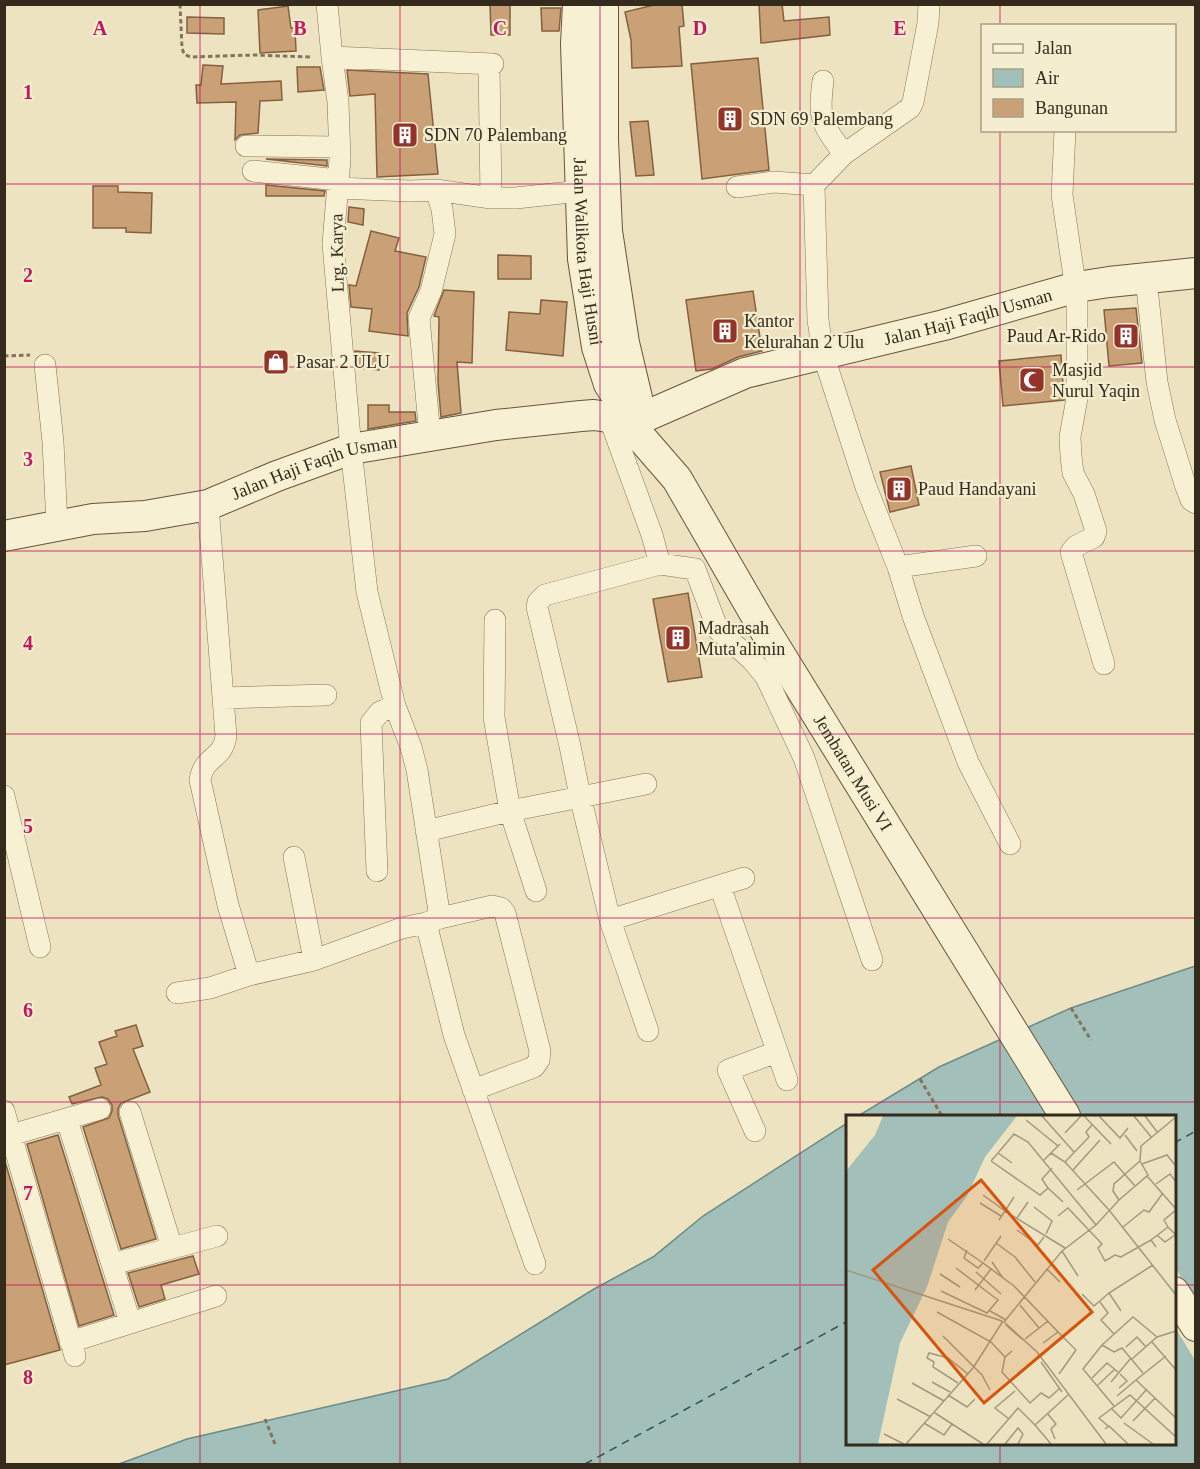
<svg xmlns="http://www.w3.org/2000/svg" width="1200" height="1469" font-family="Georgia,serif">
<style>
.water{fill:#a3bfb9;stroke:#6b8c87;stroke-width:1.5}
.pier{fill:#ede3c1}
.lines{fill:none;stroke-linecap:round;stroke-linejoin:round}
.ferry{stroke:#2c5455;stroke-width:1.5;stroke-dasharray:8 6;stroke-linecap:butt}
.building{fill:#caa177;stroke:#84603f;stroke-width:1.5}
.street-casing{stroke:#857459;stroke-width:22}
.secondary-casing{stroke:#67553c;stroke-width:32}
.path{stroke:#857459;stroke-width:3;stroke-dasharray:4.5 3;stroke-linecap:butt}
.street{stroke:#f8f0d3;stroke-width:21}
.secondary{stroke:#f8f0d3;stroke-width:30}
.grid{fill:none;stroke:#c2185b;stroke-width:1.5;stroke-opacity:0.55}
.labels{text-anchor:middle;stroke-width:4.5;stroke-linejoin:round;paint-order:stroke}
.poi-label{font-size:18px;fill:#352b1d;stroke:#f4edd0;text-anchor:start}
.street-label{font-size:18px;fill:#352b1d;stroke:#f4edd0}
.inset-river{fill:none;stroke:#a3bfb9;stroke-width:3}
.inset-road{fill:none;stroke:#a3997f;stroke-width:1.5}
.view{fill:#d6540e;fill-opacity:0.15;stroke:#d6540e;stroke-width:3}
.inset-edge{fill:none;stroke:#352b1d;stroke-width:3}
.grid-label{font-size:20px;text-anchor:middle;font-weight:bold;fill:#c2185b;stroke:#f4edd0;stroke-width:4.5;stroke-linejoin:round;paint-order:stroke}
</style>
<rect width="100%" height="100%" fill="#ede3c1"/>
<path class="water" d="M1195,966V1464H119L187,1439L448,1379L594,1289L653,1257L703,1216L847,1123L848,1444H1174V1116H858L939,1067L1071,1008Z"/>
<path class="pier" d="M1175,1267L1195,1301V1360L1174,1326Z"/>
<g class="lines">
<path class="ferry" d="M1174,1143L1196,1131
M585,1464L848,1321"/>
</g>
<path class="building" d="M490,4H510V35H491Z
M658,4H682L684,26L679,27L682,66L632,68L631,40L625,12Z
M759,4H782L784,21L829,17L830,35L761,43Z
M288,6L291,28H295L296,51L260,53L258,10Z
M541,8H561L559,31H542Z
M187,17L224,18V34L187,33Z
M758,58L769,170L702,179L691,64Z
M203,65L223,66L221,84L281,81L282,100L260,101L258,133L240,135L235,140L236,102L197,103L196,85H201Z
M297,67H320L324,90L298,92Z
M347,70L428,74L438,174L377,177L375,94L350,96Z
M648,121L654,175L636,176L630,122Z
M266,159L327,160V166Z
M266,185L325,191L324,196H266Z
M93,186H118V192L152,193L151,233L126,232V228H93Z
M349,207L364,209L363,225L348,222Z
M371,231L399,238L395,251L426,257L419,287L407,313L408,336L369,331L372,309L351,307L349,285L356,286Z
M498,255L531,256V279H498Z
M444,290L474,292L472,363L457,362L461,413L441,417L438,382L439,317L434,316Z
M753,291L762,351L738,357L712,369L696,371L686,300Z
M541,300L567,302L563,356L506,350L509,312L540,314Z
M1136,308L1142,363L1109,366L1104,310Z
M355,351L379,353V370L357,368Z
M1061,355L1064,400L1003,406L999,361Z
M368,405H389V412H415L416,421L368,429Z
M911,466L919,505L890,512L880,472Z
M688,593L702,677L668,682L653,599Z
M136,1025L143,1046L133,1049L150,1092L121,1103L118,1109V1115L156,1239L121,1249L83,1127L109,1118L112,1111V1105L108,1099L102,1097L72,1104L69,1097L101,1085L95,1068L107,1064L99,1042L117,1036L115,1031Z
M58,1135L114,1315L79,1326L27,1144Z
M4,1158L60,1350L4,1365Z
M193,1256L199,1274L161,1285L165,1299L139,1307L128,1273Z"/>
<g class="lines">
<defs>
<path id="street" d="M327,4L332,57
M489,64L491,198
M823,81C818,119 821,123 844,154
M1065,130L1062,195L1077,297V398L1070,437L1071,456L1073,473L1084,494L1096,531L1094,537L1076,546L1071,552L1104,664
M246,146L339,147
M253,171L338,180
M814,185L844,154L910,108L913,102L928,23L929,4
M737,187L774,182L814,185L818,320L823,354L866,487L898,567L913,616L968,762L1010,844
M337,188L410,191L436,190L491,198H516L580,191
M1146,278L1157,382L1165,420L1186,487L1191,500L1196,503
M45,365L53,442L57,525
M609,417L652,535L660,564
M430,436L419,318L431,291L445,234L442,209L436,190
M208,505L226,736C223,760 204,755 200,780L228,905L249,975
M898,567L976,556
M495,620L494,717L510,811L536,891
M223,698L326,695
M4,796L40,947
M426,831L510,811L646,784
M294,857L314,960
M377,871L371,723L380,712L395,706
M720,886L787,1080
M440,918L426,923L454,1035L535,1264
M610,920L744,878
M177,993L210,988L249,975L314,960L402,928L426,923
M648,1031L610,920L580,796L570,746L537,607L538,602L545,595L660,564L695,569L718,630L752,660L766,677L804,758L872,960
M473,1090L534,1067L539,1060L540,1051L505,913L501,908L492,906L440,918L417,770L411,747L395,706L367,592L351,449L333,244L340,159L338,102L332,57L493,64
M4,1111L11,1135L4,1137
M130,1112L172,1248
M67,1120L130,1322
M755,1131L728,1070L777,1052
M113,1264L217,1236
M70,1342L216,1296
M75,1356L11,1135L100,1109"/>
<g id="secondary">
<path id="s1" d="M578,4L576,44L583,259L597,347L609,384L630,416"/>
<path d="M603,4V140L607,231L624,343L637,398V414"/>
<path id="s2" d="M644,417L745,373L944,325L1077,287L1109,282L1196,273"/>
<path id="s3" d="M638,434L677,479L758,619L1065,1116"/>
<path id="s4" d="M4,536L93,519L145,516L208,505L277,476L351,449L496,425L581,416L594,415L628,420"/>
<path d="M1174,1292L1196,1326"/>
</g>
</defs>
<use href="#street" class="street-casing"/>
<use href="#secondary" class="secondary-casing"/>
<path class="path" d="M180,4L182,48L184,54L190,57L254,55L312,57
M4,356L30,355
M1071,1008L1091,1040
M920,1079L942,1116
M265,1419L275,1444"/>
<use href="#street" class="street"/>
<use href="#secondary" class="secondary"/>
</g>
<path class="grid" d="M200,4V1464M400,4V1464M600,4V1464M800,4V1464M1000,4V26M1000,130V1116M4,184H1196M4,367H1196M4,551H1196M4,734H1196M4,918H1196M4,1102H1196M4,1285H848M1174,1285H1196M1000,1444V1464"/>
<defs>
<symbol id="building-square" viewBox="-11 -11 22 22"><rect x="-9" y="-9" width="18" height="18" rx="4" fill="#93332a" stroke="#f4edd0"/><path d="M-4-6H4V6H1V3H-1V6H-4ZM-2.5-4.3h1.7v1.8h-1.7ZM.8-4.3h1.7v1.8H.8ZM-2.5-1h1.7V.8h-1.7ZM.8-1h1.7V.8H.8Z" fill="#fff"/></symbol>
<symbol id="shop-square" viewBox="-11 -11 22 22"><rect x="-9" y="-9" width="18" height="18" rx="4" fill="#93332a" stroke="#f4edd0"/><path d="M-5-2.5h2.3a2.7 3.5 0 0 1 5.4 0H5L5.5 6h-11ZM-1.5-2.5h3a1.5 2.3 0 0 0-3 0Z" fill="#fff"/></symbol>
<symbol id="mosque-square" viewBox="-11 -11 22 22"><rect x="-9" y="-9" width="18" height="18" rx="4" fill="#93332a" stroke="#f4edd0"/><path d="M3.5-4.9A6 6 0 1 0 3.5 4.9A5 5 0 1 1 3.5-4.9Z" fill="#fff"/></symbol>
</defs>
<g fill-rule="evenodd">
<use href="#building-square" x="715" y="104" width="30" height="30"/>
<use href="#building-square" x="390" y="120" width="30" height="30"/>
<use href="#building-square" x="710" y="316" width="30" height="30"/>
<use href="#building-square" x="1111" y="321" width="30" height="30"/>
<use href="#shop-square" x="261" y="347" width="30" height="30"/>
<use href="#mosque-square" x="1017" y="365" width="30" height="30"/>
<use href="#building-square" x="884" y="474" width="30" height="30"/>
<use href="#building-square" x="663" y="623" width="30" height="30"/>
</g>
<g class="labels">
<g class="poi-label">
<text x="750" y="125">SDN 69 Palembang</text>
<text x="424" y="141">SDN 70 Palembang</text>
<text x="744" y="327">Kantor<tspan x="744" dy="21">Kelurahan 2 Ulu</tspan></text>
<text x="1106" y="342" text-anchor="end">Paud Ar-Rido</text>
<text x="296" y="368">Pasar 2 ULU</text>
<text x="1052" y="376">Masjid<tspan x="1052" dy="21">Nurul Yaqin</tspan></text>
<text x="918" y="495">Paud Handayani</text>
<text x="698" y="634">Madrasah<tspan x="698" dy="21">Muta'alimin</tspan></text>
</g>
<g class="street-label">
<text dy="6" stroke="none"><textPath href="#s1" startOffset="248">Jalan Walikota Haji Husni</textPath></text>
<text transform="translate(337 253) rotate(-91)" y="6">Lrg. Karya</text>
<text dy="6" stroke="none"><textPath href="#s2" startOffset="340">Jalan Haji Faqih Usman</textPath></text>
<text dy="6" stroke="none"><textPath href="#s4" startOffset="320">Jalan Haji Faqih Usman</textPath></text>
<text dy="6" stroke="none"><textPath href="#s3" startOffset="402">Jembatan Musi VI</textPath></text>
</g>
</g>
<g transform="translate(846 1115)">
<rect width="330" height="330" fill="#ede3c1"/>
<path d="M37,1H171L139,42L121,81L102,107L81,172L54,228L32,329H0V56L29,20Z" fill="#a3bfb9"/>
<path class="inset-river" d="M58,171L102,59L144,1M8,329L30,245L57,176"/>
<path class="inset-road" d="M196,1L228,37M238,1L265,29M253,1L274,23L282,13M288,1L306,23M299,1L312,18M180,5L212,31M219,18L235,1M279,20L291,36M152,38L168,19L182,27L250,110M205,38L219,47L263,95L330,180M198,45L214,29M145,46L194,80L202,73L196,64L206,53M145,46L152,38L166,48M219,47L243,22L240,17L246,10M296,49L321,40L329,50M227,55L254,25M301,61L330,94M310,69L324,59L330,67M202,73L217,87M231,75L268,47L289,71M137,80L159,96L153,105M168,82L159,96L219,133M273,85L302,60L294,46M134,88L155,101M188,92L206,106L200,119M212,101L222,93L256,129L252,133L259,146L269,140L275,142L305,125L310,132M171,103L182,87M277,112L298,95L303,97L317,78M322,112L318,105L330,95M171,115L192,130L198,122M311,120L319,127L329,120M102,124L137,148M305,125L322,112L330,120M150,128L169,142L189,167M121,135L118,143L132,153L137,148L168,171L212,217L197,228M216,136L232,161M138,146L155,121M146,147L157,163M201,154L214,167M0,155L156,206M130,157L155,179M94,159L114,172M129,175L145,154M95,176L141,198L152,185L110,153M236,179L248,191L263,178M254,187L262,198L255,205L268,219M174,190L193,213M144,196L160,205M275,196L263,178L307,150M91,197L145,227L159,242L166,236M158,207L216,136L250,110L273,85L267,76L268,69L294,46L295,31L330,2M158,207L191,237L260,329M160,210L176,224M212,217L230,235L213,259M97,221L136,260L144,275M179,224L202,206M306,227L330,255M256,230L237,254L268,291M280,232L291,222L300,232M320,241L290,265L330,303M159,242L156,257L184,288L195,278L203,283L214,273M286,244L311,222L330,216M195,247L216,277M297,258L276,233L268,237L256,230L287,202L311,222M246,263L261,248L272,257M86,267L104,277M265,267L285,243M66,268L98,286M112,268L87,252L88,247L81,243L83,238L102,243L122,259M252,270L269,254M273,273L281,266L274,259M102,280L121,292L129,284M271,281L290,265M51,284L85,302M265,293L275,303L301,274M89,298L137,329M201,298L210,309L205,314L209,324M163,304L149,293L169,276M287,306L309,283M78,308L98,320L106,309M278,308L307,329M189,310L205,329M262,311L253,303L284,280L330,322M259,314L263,311L282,329M38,319L58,329M60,329L127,253L157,206M141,329L172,293L189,310L222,280M159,329L172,313L177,319L172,329"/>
<path class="view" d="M135,65L246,197L138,288L27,155Z"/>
<rect width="330" height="330" class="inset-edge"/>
</g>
<g class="grid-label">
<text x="100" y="35">A</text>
<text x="300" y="35">B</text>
<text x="500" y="35">C</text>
<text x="700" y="35">D</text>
<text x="900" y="35">E</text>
<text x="28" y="99">1</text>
<text x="28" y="282">2</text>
<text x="28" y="466">3</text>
<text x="28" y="650">4</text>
<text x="28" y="833">5</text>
<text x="28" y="1017">6</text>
<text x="28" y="1200">7</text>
<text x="28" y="1384">8</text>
</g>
<rect width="1200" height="1469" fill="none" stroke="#352b1d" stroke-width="12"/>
<rect x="981" y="24" width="195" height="108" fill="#f4edd0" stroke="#a89f88" stroke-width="1.5"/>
<rect x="993" y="44" width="30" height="9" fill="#f8f0d3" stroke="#a89f88" stroke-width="1.5"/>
<text x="1035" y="54" font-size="18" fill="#352b1d">Jalan</text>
<rect x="993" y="69" width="30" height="18" fill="#a3bfb9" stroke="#a89f88" stroke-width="1.5"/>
<text x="1035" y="84" font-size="18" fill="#352b1d">Air</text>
<rect x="993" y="99" width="30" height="18" fill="#caa177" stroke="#a89f88" stroke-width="1.5"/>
<text x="1035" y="114" font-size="18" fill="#352b1d">Bangunan</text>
</svg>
